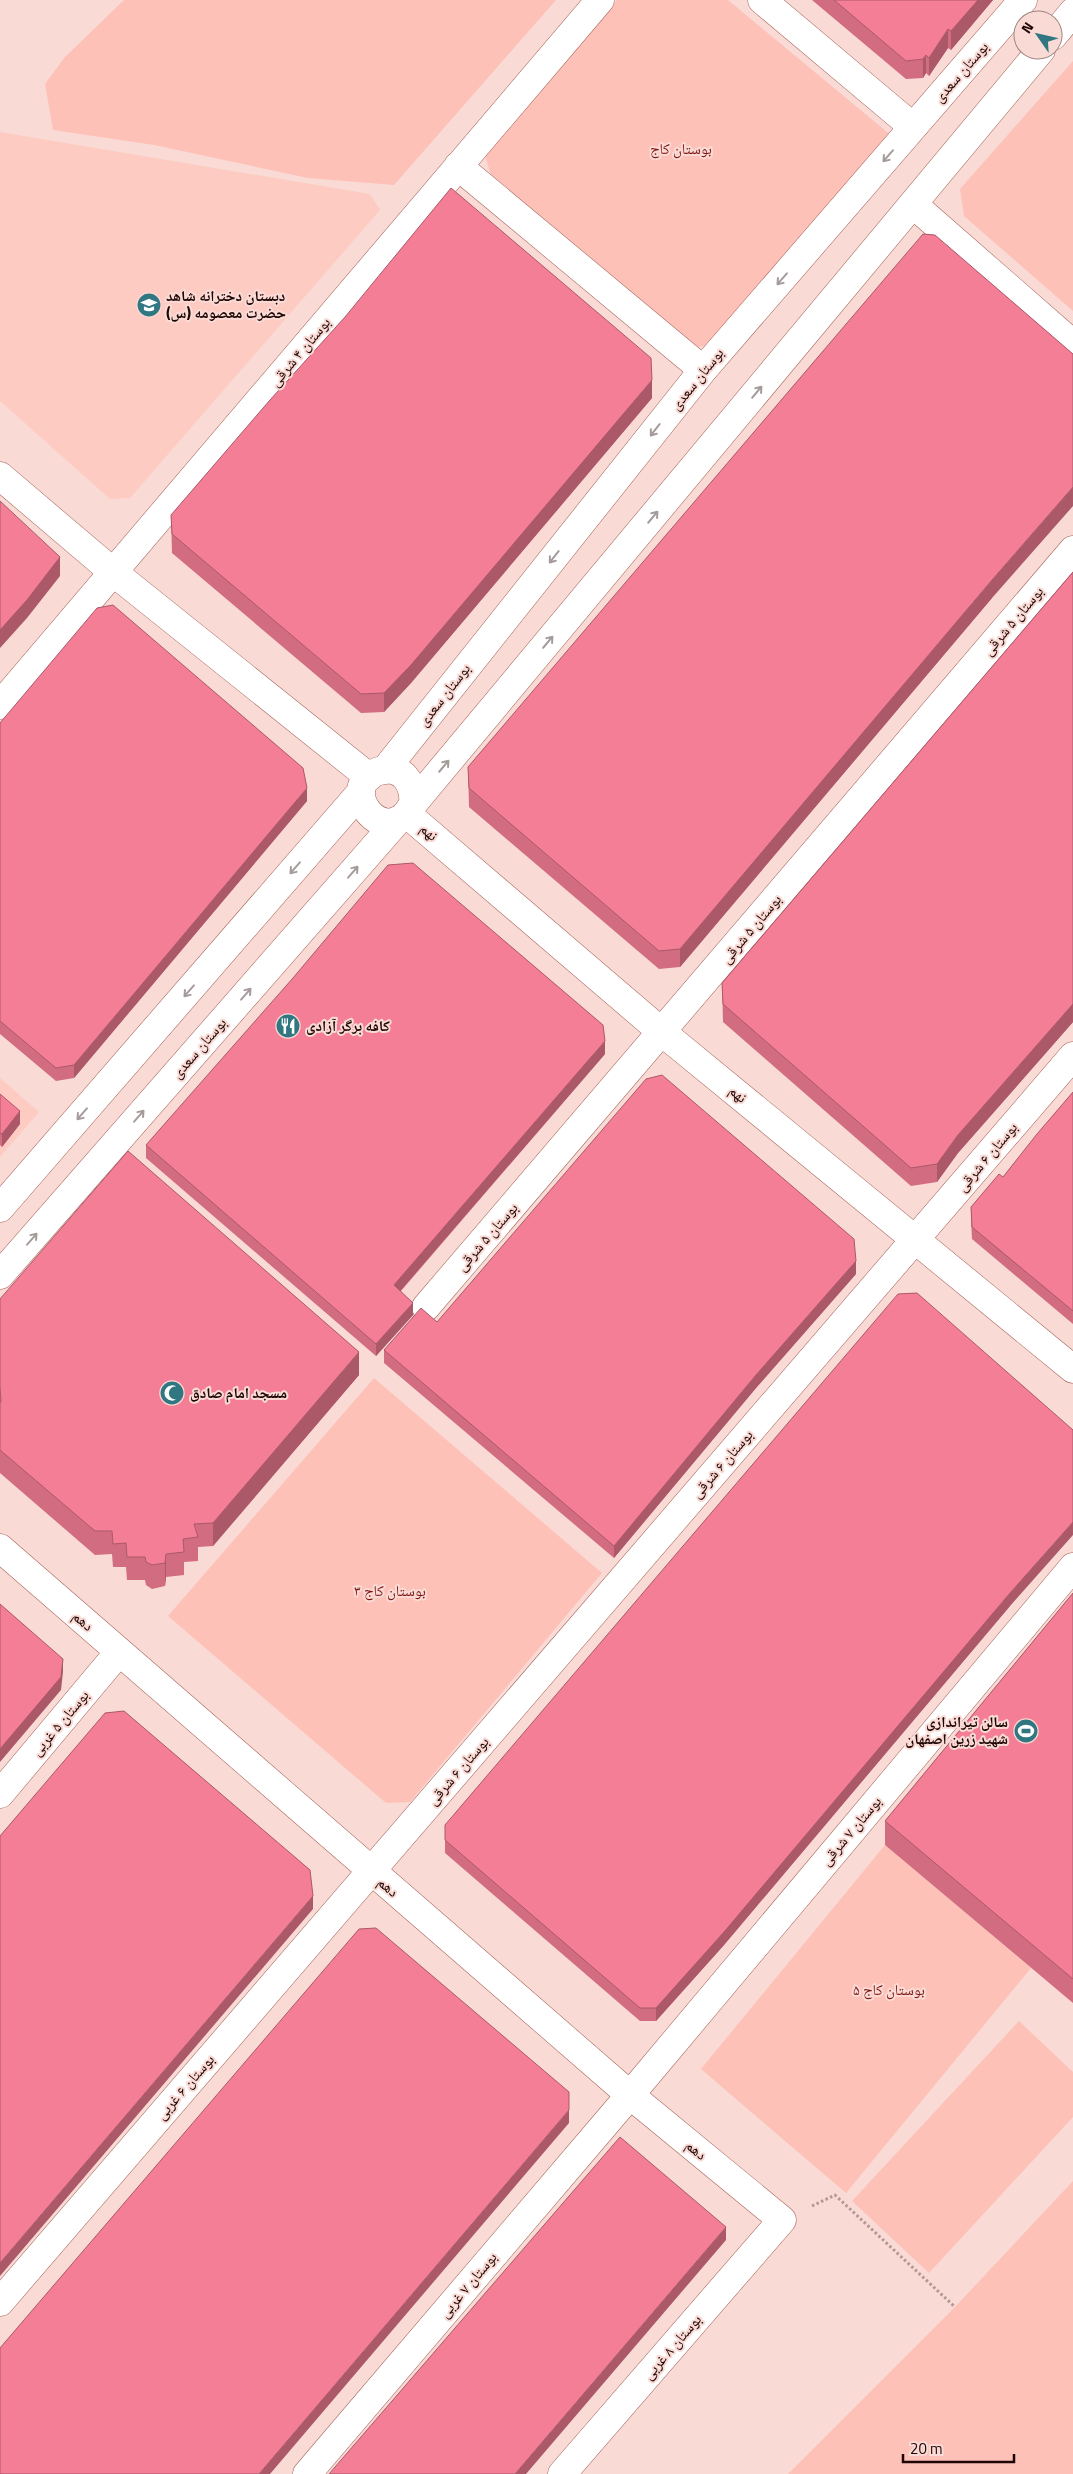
<svg xmlns="http://www.w3.org/2000/svg" width="1073" height="2474" font-family="'Titillium Web','Noto Naskh Arabic',sans-serif">
<style>
.built{fill:#fecbc3}
.green{fill:#fec1b8}
.lines{fill:none;stroke-linecap:round;stroke-linejoin:round}
.street-casing{stroke:#a56258;stroke-width:29}
.path{stroke:#b49793;stroke-width:3;stroke-dasharray:2.5 2.5;stroke-linecap:butt}
.street{stroke:#fff;stroke-width:28}
.wall{fill:#d26c81}
.shaded-wall{fill:#ab5869}
.building{fill:#f47e96;stroke:#ab5869}
.oneway{stroke:#a59b9b}
.labels{text-anchor:middle;stroke-width:4;stroke-linejoin:round;paint-order:stroke}
.street-label{font-size:15px;fill:#1e0604;stroke:#f9dad5}
.park-label{font-size:15px;fill:#7e1410;stroke:#f9dad5}
.poi-label{font-size:15px;font-weight:bold;fill:#1e0604;stroke:#f9dad5;text-anchor:start}
</style>
<rect width="100%" height="100%" fill="#f9dad5"/>
<path class="built" d="M0,132L370,194L380,210L130,498L110,499L0,401Z
M0,1078L39,1112L0,1157Z"/>
<path class="green" d="M124,0H556L394,185L308,178L154,145L53,130L45,84L65,57Z
M617,0H728L893,137L716,346L690,347L492,179L485,155Z
M1073,61V311L964,216L960,189Z
M374,1378L602,1573L410,1802L386,1803L168,1616Z
M885,1845L1031,1968L846,2193L701,2069Z
M1019,2021L1073,2072V2117L929,2273L852,2201Z
M1073,2181V2474H788L955,2307Z"/>
<g class="lines">
<defs>
<path id="street" d="M762,0L913,127
M1053,36L1073,12
M458,166L703,370
M914,205L1073,344
M0,476L113,572L369,777
M0,705L600,0
M385,770L703,370L1023,0
M413,804C415,784 402,764 379,771C333,786 386,855 413,804L1041,50
M407,814L663,1033L1073,1369
M0,1208L361,792
M0,1275L398,820
M426,1307L1073,550
M0,1548L630,2095L782,2220L562,2474
M0,1794L119,1652
M0,2302L1073,1056
M307,2474L630,2095L1073,1567"/>
</defs>
<use href="#street" class="street-casing"/>
<path class="path" d="M812,2206L835,2195L955,2307"/>
<use href="#street" class="street"/>
</g>
<path class="wall" d="M812,0H993L951,50L948,48L929,76L926,73L923,78L906,79Z
M652,398L411,683L384,712L361,713L172,553L171,515Z
M1073,572V1022L958,1153L937,1182L911,1186L723,1022L722,983Z
M992,598L680,967L659,969L469,807L468,767Z
M0,723L307,801L74,1078L56,1081L0,1034Z
M605,1054L401,1291L413,1315L376,1356L146,1158V1145Z
M1073,1092V1324L972,1239L971,1219V1207L1003,1177Z
M0,1094L20,1124L2,1147L0,1145Z
M856,1274L756,1388L614,1558L384,1363V1350L437,1322Z
M0,1299L359,1375L213,1546L198,1547V1561L184,1562V1575L166,1577L165,1586L152,1589L146,1585L145,1580H127L126,1567H113L112,1554L95,1555L0,1473Z
M1073,1593V2003L885,1845V1821Z
M1010,1606L724,1945L656,2021H640L445,1853V1825Z"/>
<path class="shaded-wall" d="M978,0H993L951,50V31Z
M948,29V48L929,76V58Z
M926,55V73L923,78V59Z
M652,380V398L411,683L384,712V693Z
M1073,487V506L992,598L680,967V949L992,580Z
M60,557V576L27,618L0,648V630Z
M307,788V801L74,1078V1065Z
M1073,1004V1022L958,1153L937,1182V1164L958,1135Z
M605,1041V1054L394,1298V1285Z
M20,1111V1124L2,1147V1134Z
M856,1261V1274L756,1388L614,1558V1546L756,1375Z
M413,1303V1315L376,1356V1344Z
M359,1352V1375L213,1546V1523Z
M1073,1522V1535L1010,1606L724,1945L656,2021V2008L1010,1593Z
M166,1554V1577L165,1586V1563Z
M63,1659V1672L61,1690L0,1762V1749Z
M313,1896V1909L0,2276V2263Z
M569,2110V2123L270,2474H259Z
M726,2227V2240L526,2474H515Z"/>
<path class="building" d="M834,0H978L951,31L948,29L929,58L926,55L923,59L906,61Z
M451,188L651,358L652,380L411,665L384,693L361,694L172,534L171,515L270,400L345,317Z
M923,234L935,235L1073,354V487L992,580L680,949L659,951L469,788L468,767Z
M0,501L60,557L27,600L0,630Z
M1073,572V1004L958,1135L937,1164L911,1168L723,1004L722,983Z
M113,605L303,768L307,788L74,1065L56,1068L0,1021V723L97,608Z
M413,863L603,1025L605,1041L394,1285L413,1303L376,1344L146,1145L293,978L388,865Z
M662,1075L854,1239L856,1261L756,1375L614,1546L384,1350L421,1308L437,1322L646,1079Z
M1073,1092V1311L972,1227L971,1207L999,1174L1003,1177L1037,1134Z
M0,1094L20,1111L2,1134L0,1133Z
M128,1151L359,1352L213,1523L194,1524L198,1537L183,1539L184,1552L166,1554L165,1563L152,1565L146,1562L145,1557H127L126,1543L113,1544L112,1531H95L0,1450V1402H1L0,1387V1299Z
M917,1293L1073,1430V1522L1010,1593L724,1932L656,2008H640L445,1840V1825L898,1294Z
M1073,1593V1979L885,1821Z
M0,1604L63,1659L61,1677L0,1749Z
M124,1711L310,1870L313,1896L0,2263V1836L105,1713Z
M376,1928L569,2092V2110L259,2474H0V2348L359,1929Z
M620,2137L726,2227L515,2474H329Z"/>
<defs><path id="oneway-shaft" d="M-6 0H5M1.5-3L5.5 0L1.5 3" fill="none" stroke-width="1.6" stroke-linecap="round" stroke-linejoin="round" transform="scale(1.25)"/></defs>
<g class="oneway">
<use href="#oneway-shaft" transform="translate(888 156) rotate(131)"/>
<use href="#oneway-shaft" transform="translate(782 279) rotate(131)"/>
<use href="#oneway-shaft" transform="translate(757 392) rotate(-50)"/>
<use href="#oneway-shaft" transform="translate(655 430) rotate(128)"/>
<use href="#oneway-shaft" transform="translate(653 517) rotate(-50)"/>
<use href="#oneway-shaft" transform="translate(554 557) rotate(128)"/>
<use href="#oneway-shaft" transform="translate(548 642) rotate(-50)"/>
<use href="#oneway-shaft" transform="translate(444 766) rotate(-50)"/>
<use href="#oneway-shaft" transform="translate(295 868) rotate(131)"/>
<use href="#oneway-shaft" transform="translate(353 872) rotate(-49)"/>
<use href="#oneway-shaft" transform="translate(189 991) rotate(131)"/>
<use href="#oneway-shaft" transform="translate(246 994) rotate(-49)"/>
<use href="#oneway-shaft" transform="translate(82 1114) rotate(131)"/>
<use href="#oneway-shaft" transform="translate(139 1116) rotate(-49)"/>
<use href="#oneway-shaft" transform="translate(32 1239) rotate(-49)"/>
</g>
<defs>
<symbol id="school-disc" viewBox="-11 -11 22 22"><circle r="9.5" fill="#307782" stroke="#f9dad5"/><path d="M0-5L7-2L0 1L-7-2ZM-4 1L0 2.5L4 1V4Q0 6-4 4Z" fill="#fff"/></symbol>
<symbol id="restaurant-disc" viewBox="-11 -11 22 22"><circle r="9.5" fill="#307782" stroke="#f9dad5"/><path d="M-5-6h1v4h1v-4h1v4h1v-4h1v5L-1.5 .5V6h-2V.5L-5-1ZM5-6V6H3V1.5H1.5Q1.5-4 5-6Z" fill="#fff"/></symbol>
<symbol id="mosque-disc" viewBox="-11 -11 22 22"><circle r="9.5" fill="#307782" stroke="#f9dad5"/><path d="M3.5-4.9A6 6 0 1 0 3.5 4.9A5 5 0 1 1 3.5-4.9Z" fill="#fff"/></symbol>
<symbol id="stadium-disc" viewBox="-11 -11 22 22"><circle r="9.5" fill="#307782" stroke="#f9dad5"/><path d="M0-5a6.5 5 0 1 0 0 10a6.5 5 0 1 0 0-10ZM-3.5-1.8h7v3.6h-7Z" fill="#fff"/></symbol>
</defs>
<g fill-rule="evenodd">
<use href="#school-disc" x="135" y="291" width="28" height="28"/>
<use href="#restaurant-disc" x="274" y="1012" width="28" height="28"/>
<use href="#mosque-disc" x="158" y="1379" width="28" height="28"/>
<use href="#stadium-disc" x="1012" y="1717" width="28" height="28"/>
</g>
<g class="labels">
<g class="street-label">
<text transform="translate(961 72) rotate(-49)" y="5">بوستان سعدی</text>
<text transform="translate(300 352) rotate(-50)" y="5">بوستان ۴ شرقی</text>
<text transform="translate(697 379) rotate(-51)" y="5">بوستان سعدی</text>
<text transform="translate(1013 621) rotate(-50)" y="5">بوستان ۵ شرقی</text>
<text transform="translate(444 695) rotate(-52)" y="5">بوستان سعدی</text>
<text transform="translate(429 832) rotate(41)" y="5">نهم</text>
<text transform="translate(751 929) rotate(-50)" y="5">بوستان ۵ شرقی</text>
<text transform="translate(199 1048) rotate(-49)" y="5">بوستان سعدی</text>
<text transform="translate(738 1094) rotate(39)" y="5">نهم</text>
<text transform="translate(987 1157) rotate(-50)" y="5">بوستان ۶ شرقی</text>
<text transform="translate(487 1237) rotate(-49)" y="5">بوستان ۵ شرقی</text>
<text transform="translate(722 1464) rotate(-49)" y="5">بوستان ۶ شرقی</text>
<text transform="translate(83 1621) rotate(41)" y="5">دهم</text>
<text transform="translate(60 1723) rotate(-50)" y="5">بوستان ۵ غربی</text>
<text transform="translate(458 1771) rotate(-49)" y="5">بوستان ۶ شرقی</text>
<text transform="translate(851 1831) rotate(-50)" y="5">بوستان ۷ شرقی</text>
<text transform="translate(388 1887) rotate(41)" y="5">دهم</text>
<text transform="translate(185 2087) rotate(-49)" y="5">بوستان ۶ غربی</text>
<text transform="translate(696 2150) rotate(39)" y="5">دهم</text>
<text transform="translate(468 2285) rotate(-50)" y="5">بوستان ۷ غربی</text>
<text transform="translate(672 2347) rotate(-49)" y="5">بوستان ۸ غربی</text>
</g>
<g class="park-label">
<text x="681" y="154">بوستان کاج</text>
<text x="390" y="1596">بوستان کاج ۳</text>
<text x="889" y="1995">بوستان کاج ۵</text>
</g>
<g class="poi-label">
<text x="166" y="301">دبستان دخترانه شاهد<tspan x="166" dy="17">حضرت معصومه (س)</tspan></text>
<text x="306" y="1031">کافه برگر آزادی</text>
<text x="190" y="1398">مسجد امام صادق</text>
<text x="1008" y="1727" text-anchor="end">سالن تیراندازی<tspan x="1008" dy="17">شهید زرین اصفهان</tspan></text>
</g>
</g>
<g transform="translate(1038 35) rotate(304)"><circle r="24" fill="#f9dad5" stroke="#a18581"/>
<path d="M0-4L9 19L0 12L-9 19Z" fill="#307782"/>
<text y="-8" font-size="14" font-weight="bold" text-anchor="middle" fill="#1e0604">N</text>
</g>
<path d="M903 2454v8h111v-8" fill="none" stroke="#1e0604" stroke-width="2.5"/>
<text x="910" y="2454" font-size="15" fill="#1e0604" stroke="#f9dad5" stroke-width="4" paint-order="stroke">20 m</text>
</svg>
